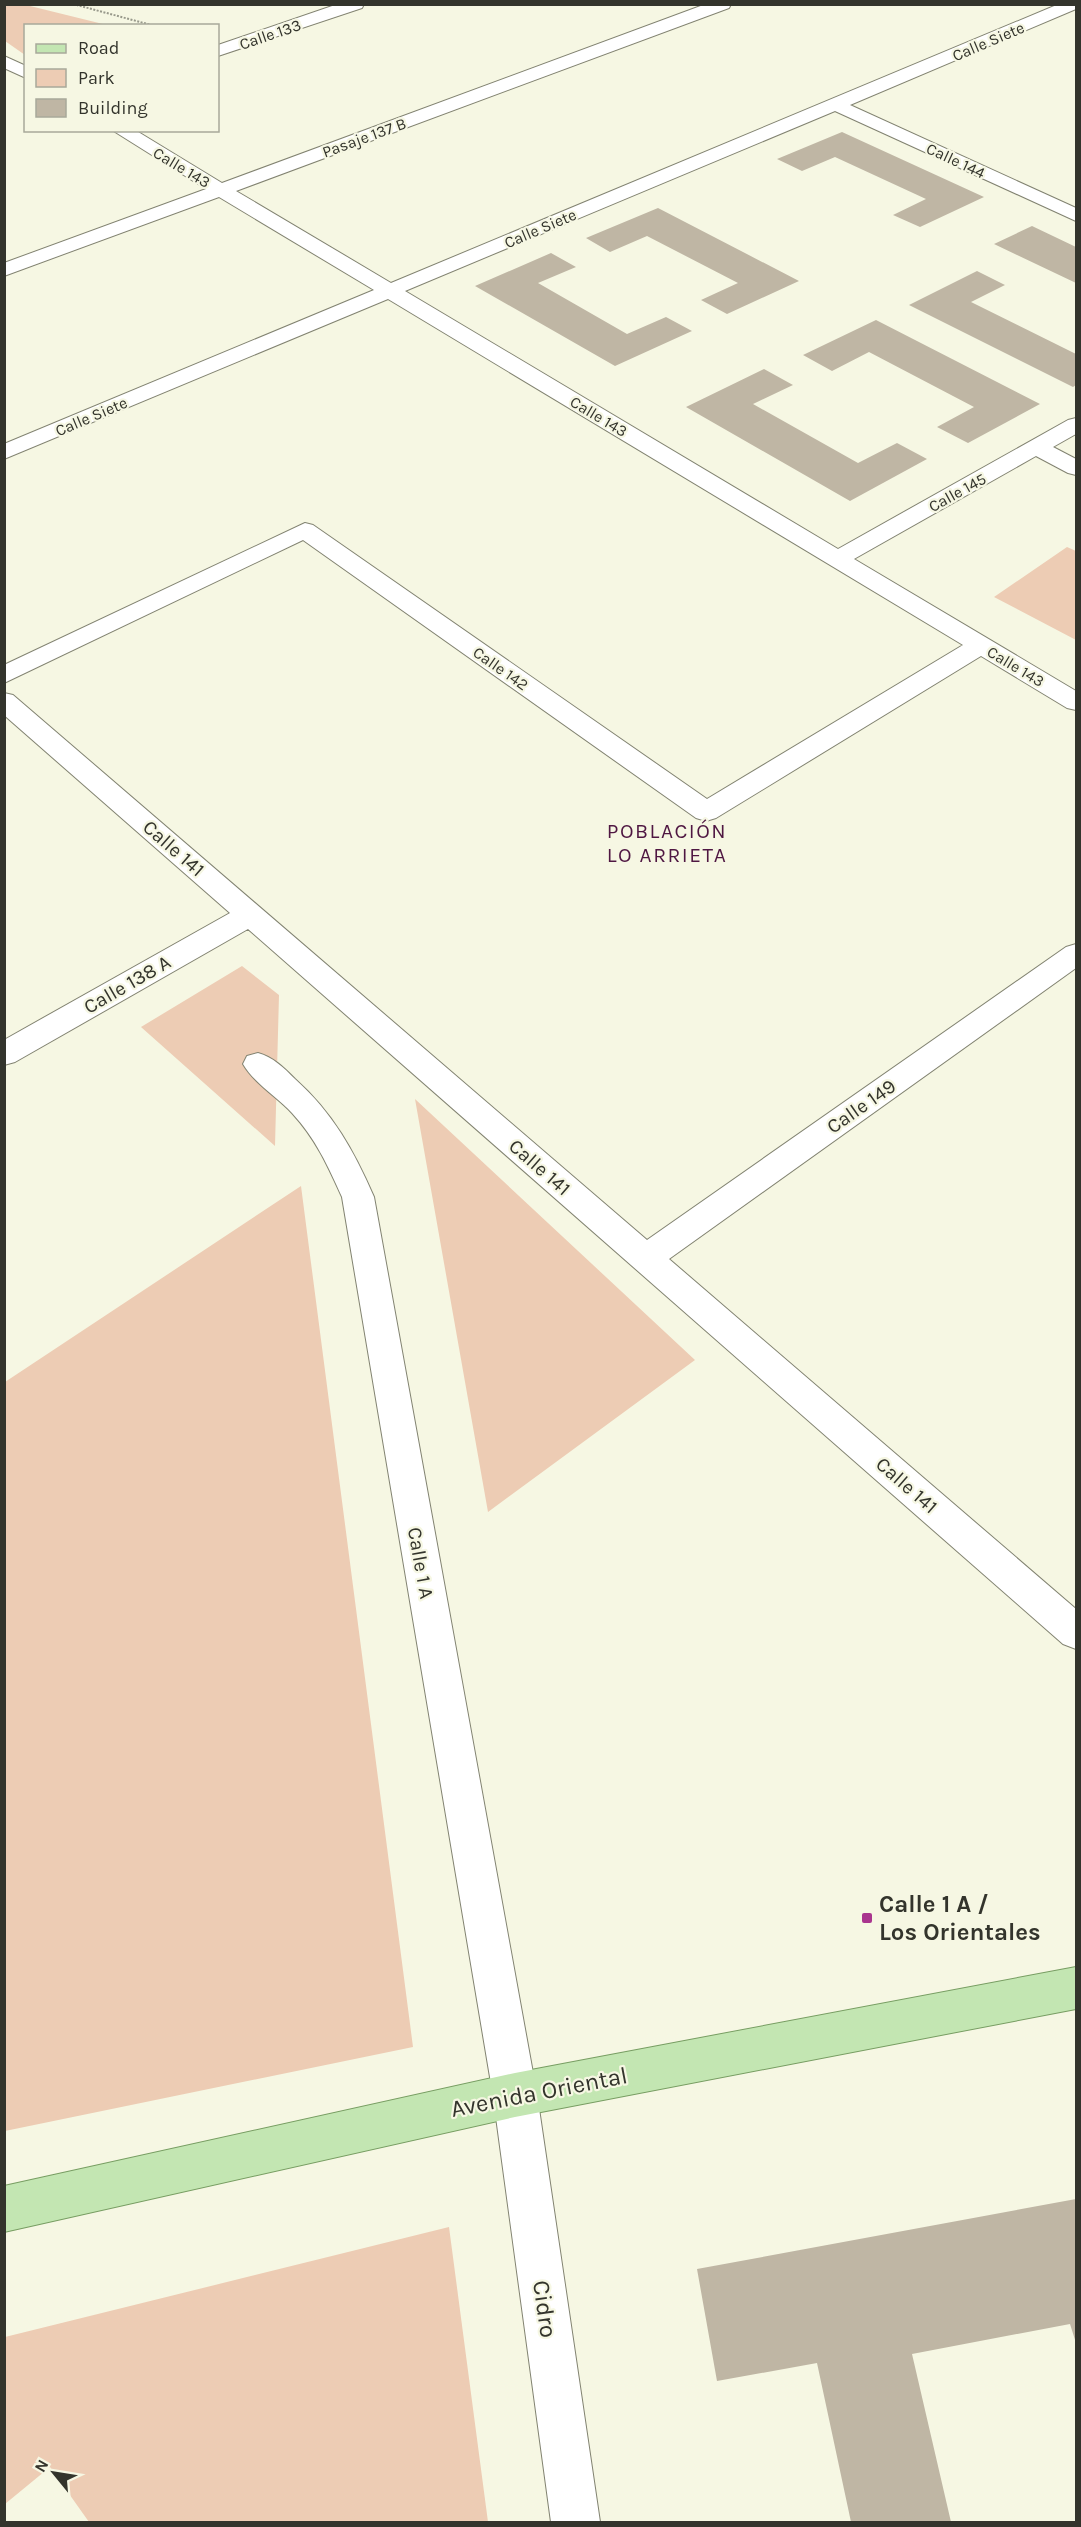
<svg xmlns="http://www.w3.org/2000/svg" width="1081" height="2527" font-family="Karla,sans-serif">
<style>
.green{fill:#edccb4}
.building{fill:#bfb6a4}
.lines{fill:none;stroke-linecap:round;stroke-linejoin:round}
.minor-casing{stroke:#828371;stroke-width:2}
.major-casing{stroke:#779d62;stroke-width:2}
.path{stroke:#98998b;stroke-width:2;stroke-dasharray:2 1.5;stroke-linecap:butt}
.minor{fill:#fff;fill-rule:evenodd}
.major{fill:#c3e6b2;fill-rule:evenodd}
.poi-dot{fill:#a9358e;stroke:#f6f7e3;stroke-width:2}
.labels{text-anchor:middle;stroke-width:4.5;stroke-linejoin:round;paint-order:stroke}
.far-street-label{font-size:16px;fill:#33342c;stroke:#f6f7e3}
.street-label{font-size:20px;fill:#33342c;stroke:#f6f7e3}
.neighbourhood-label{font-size:21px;letter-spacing:1.5px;fill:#4f1742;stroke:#f6f7e3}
.near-poi-label{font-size:24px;font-weight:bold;fill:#33342c;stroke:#f6f7e3;text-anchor:start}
.near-street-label{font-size:24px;fill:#33342c;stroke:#f6f7e3}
</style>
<rect width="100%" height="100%" fill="#f6f7e3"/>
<path class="green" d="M4,5H26L107,25L26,26L25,55L5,41Z
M1067,547L1076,551V640L994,597Z
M242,966L279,995L275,1146L141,1027Z
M415,1099L695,1360L488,1512Z
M301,1186L413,2047L5,2131V1382Z
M449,2227L488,2522H89L50,2467L5,2504V2337Z"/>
<path class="building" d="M842,132L984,197L920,227L893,215L926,199L835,157L802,171L777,159Z
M658,208L799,281L727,314L701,300L738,283L647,236L610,252L586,238Z
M1032,226L1076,247V283L994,244Z
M551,253L576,267L538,283L627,334L666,317L692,331L615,366L475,286Z
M977,271L1005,285L971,302L1076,354V385L1073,387L909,305Z
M876,320L1040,404L968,443L937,427L974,407L869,352L832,371L803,355Z
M764,369L793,385L753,404L858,463L897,443L927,459L850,501L686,407Z
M1076,2199V2343L1070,2324L912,2354L951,2522H851L817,2363L717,2381L697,2269Z"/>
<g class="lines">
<defs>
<path id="minor" d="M338,4H364L362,8L218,56V45Z
M706,4H731L729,8L236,191L391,283L1059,4H1076V9L850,105L1076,208V221L835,111L405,291L838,549L1068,420L1076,418V434L1053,447L1076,459V475L1068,473L1036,456L854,559L1076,691V710L1067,708L981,656L716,818L706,821L696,818L303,540L4,683V665L305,523L313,525L707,799L963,645L388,299L4,459V444L374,290L219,197L4,276V263L206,189L112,130H135L222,183Z
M4,56L26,66V78L4,68Z
M4,693L13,695L647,1240L1066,947L1076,944V968L669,1259L1076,1609V1649L1063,1644L248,929L15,1062L4,1065V1040L230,913L4,715Z
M258,1053C273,1057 284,1068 295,1079C333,1113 354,1151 374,1197L537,2095L600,2522H551L493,2095L342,1197C328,1166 316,1139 292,1113C277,1097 254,1083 243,1064L247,1056Z"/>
<path id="major" d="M1076,1967V2009L515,2117L4,2232V2186L515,2073Z"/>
</defs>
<use href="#minor" class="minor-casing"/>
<use href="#major" class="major-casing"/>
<path class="path" d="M73,4L155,26"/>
<use href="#minor" class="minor"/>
<use href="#major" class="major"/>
</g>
<rect class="poi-dot" x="861" y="1912" width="12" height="12" rx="3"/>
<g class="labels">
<g class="far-street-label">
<text transform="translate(270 34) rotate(-19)" y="6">Calle 133</text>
<text transform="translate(988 41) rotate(-23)" y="6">Calle Siete</text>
<text transform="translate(364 137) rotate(-20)" y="6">Pasaje 137 B</text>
<text transform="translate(956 160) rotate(25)" y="6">Calle 144</text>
<text transform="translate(182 167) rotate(31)" y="6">Calle 143</text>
<text transform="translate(540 228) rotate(-23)" y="6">Calle Siete</text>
<text transform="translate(91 416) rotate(-23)" y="6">Calle Siete</text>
<text transform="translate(599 416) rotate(31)" y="6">Calle 143</text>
<text transform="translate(957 492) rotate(-29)" y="6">Calle 145</text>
<text transform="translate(1016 666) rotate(31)" y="6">Calle 143</text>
<text transform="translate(501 668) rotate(35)" y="6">Calle 142</text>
</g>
<g class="street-label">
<text transform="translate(174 848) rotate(41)" y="7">Calle 141</text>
<text transform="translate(127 984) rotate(-30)" y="7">Calle 138 A</text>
<text transform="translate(861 1106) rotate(-35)" y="7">Calle 149</text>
<text transform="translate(540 1167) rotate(41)" y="7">Calle 141</text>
<text transform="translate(907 1485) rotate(41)" y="7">Calle 141</text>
<text transform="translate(421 1563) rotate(80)" y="7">Calle 1 A</text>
</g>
<g class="neighbourhood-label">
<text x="667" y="838">POBLACIÓN<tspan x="667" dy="24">LO ARRIETA</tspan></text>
</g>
<g class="near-poi-label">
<text x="879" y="1912">Calle 1 A /<tspan x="879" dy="28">Los Orientales</tspan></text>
</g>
<g class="near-street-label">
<text transform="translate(539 2092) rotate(-11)" y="8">Avenida Oriental</text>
<text transform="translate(545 2309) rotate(82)" y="8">Cidro</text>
</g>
</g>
<rect width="1081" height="2527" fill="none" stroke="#33342c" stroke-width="12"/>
<rect x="24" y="24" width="195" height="108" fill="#f6f7e3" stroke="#a8a99a" stroke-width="1.5"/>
<rect x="36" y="44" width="30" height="9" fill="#c3e6b2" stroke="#a8a99a" stroke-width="1.5"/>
<text x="78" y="54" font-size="18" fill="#33342c">Road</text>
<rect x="36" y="69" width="30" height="18" fill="#edccb4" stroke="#a8a99a" stroke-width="1.5"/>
<text x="78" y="84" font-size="18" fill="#33342c">Park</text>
<rect x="36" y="99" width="30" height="18" fill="#bfb6a4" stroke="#a8a99a" stroke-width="1.5"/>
<text x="78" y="114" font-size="18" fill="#33342c">Building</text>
<g transform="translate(54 2473) rotate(300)" stroke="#f6f7e3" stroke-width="4.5" paint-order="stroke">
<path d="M0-4.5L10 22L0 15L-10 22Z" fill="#33342c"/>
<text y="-9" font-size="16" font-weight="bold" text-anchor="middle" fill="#33342c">N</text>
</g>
</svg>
